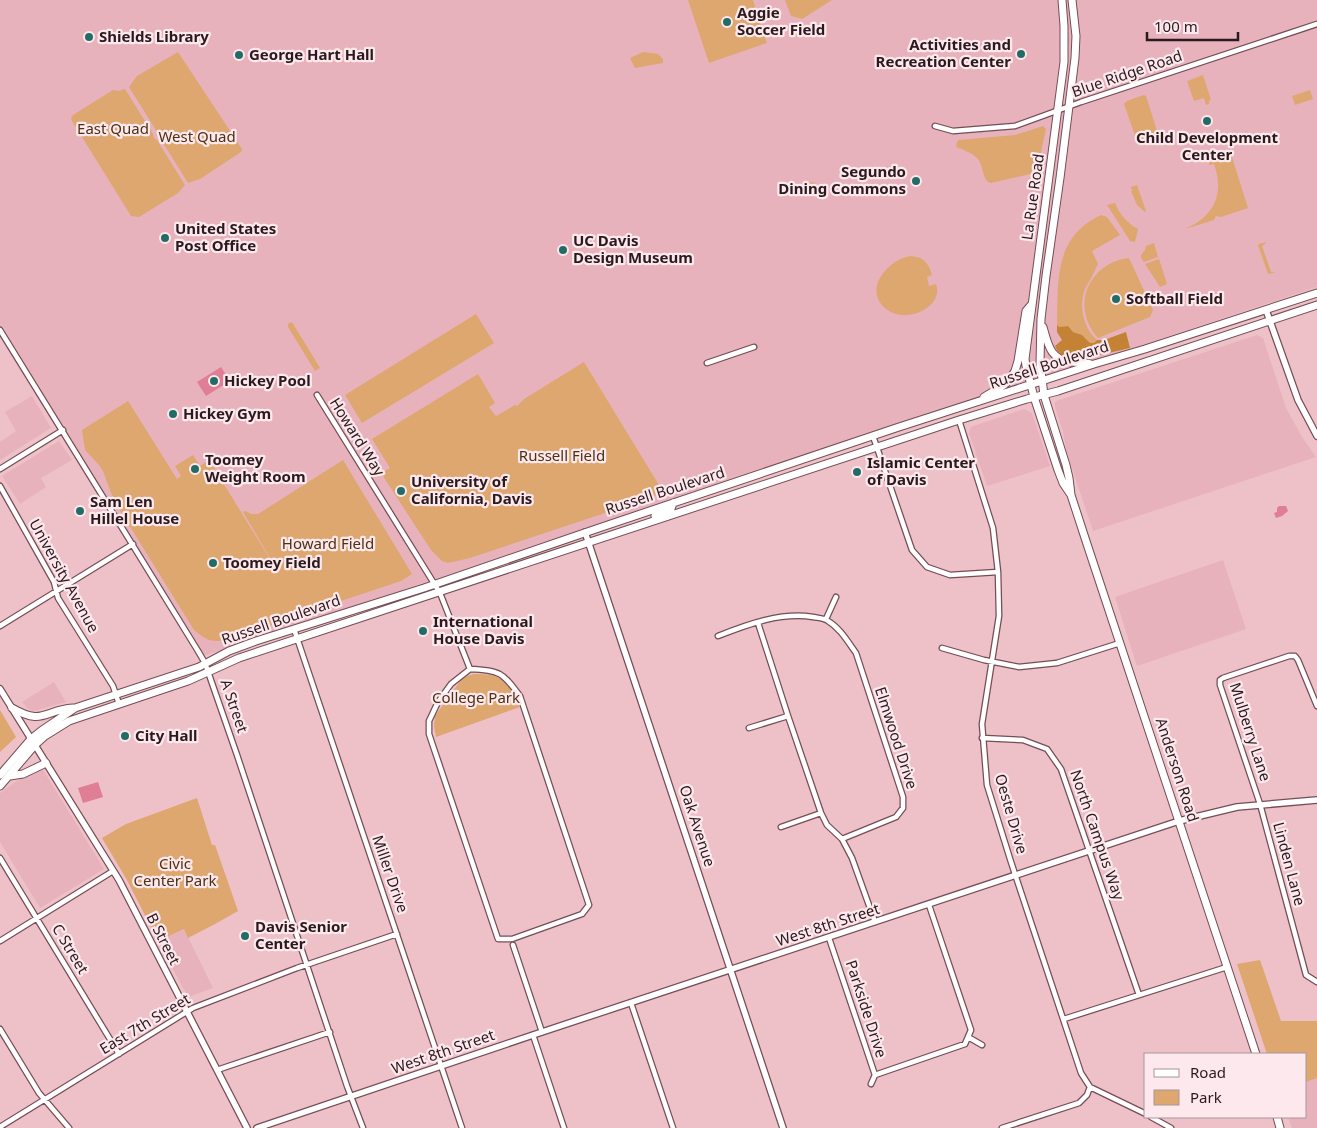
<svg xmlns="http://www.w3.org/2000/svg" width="1317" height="1128" font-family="'Noto Sans',sans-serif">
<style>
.built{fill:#e7b2bc}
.green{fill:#dea76f}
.forest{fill:#c48235}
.water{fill:#df7e94}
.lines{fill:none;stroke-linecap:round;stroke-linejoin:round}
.minor-casing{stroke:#744d55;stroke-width:7}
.tertiary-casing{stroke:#744d55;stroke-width:8}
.secondary-casing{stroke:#744d55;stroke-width:9}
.minor{stroke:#fff;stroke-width:4.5}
.tertiary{stroke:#fff;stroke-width:5.5}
.secondary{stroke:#fff;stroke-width:7}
.poi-dot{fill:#226c65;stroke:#fde9ed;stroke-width:2}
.labels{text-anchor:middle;stroke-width:4.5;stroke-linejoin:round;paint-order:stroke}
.poi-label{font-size:15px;font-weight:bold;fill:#2a1a1d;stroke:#fde9ed;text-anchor:start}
.street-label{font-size:15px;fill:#2a1a1d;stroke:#fde9ed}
.park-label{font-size:15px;fill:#4c3011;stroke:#fde9ed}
</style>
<rect width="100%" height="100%" fill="#eec0c8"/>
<path class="built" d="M0,0H1317V287L203,656L0,327Z
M1257,335L1263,338L1286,408L1302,437L1316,457L1093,531L1067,453L1063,432L1055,407V403L1056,401Z
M32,396L51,428L0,460V442L16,431L5,412Z
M1024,409L1032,413L1050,466L987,486L969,433L971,427Z
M59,441L72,460L41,478L46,487L20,504L2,476Z
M1223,560L1246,629L1137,666L1115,597Z
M54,682L66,702L34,711L28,709L22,702Z
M42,768L104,869L40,908L0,842V793L15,782Z
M184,929L213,988L188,997L158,941Z
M1317,1078V1128H1292L1288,1117H1306V1082Z"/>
<path class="green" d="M688,0H753L767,43L709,63Z
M785,0H832L802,19L791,16Z
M178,52L242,149L241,152L200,179L188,183L160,138L159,134L157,132L129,87L137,76Z
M643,52L658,54L663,59V63L635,68L630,58Z
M1203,75L1211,100L1209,101V104L1206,105L1204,98L1194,101L1187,81Z
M125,89L153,134L154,138L157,140L185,185L178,193L139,217L131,216L72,121L71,118L73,115L113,90L119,91Z
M1310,90L1313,99L1295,105L1292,96Z
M1144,95L1146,96L1159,137L1138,144L1124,104L1127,101Z
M1043,126L1046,129L1037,170L1035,173L991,183C982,181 984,167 978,159C972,153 964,150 956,147L957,142L959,140L1015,135Z
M1231,154L1248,208L1221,217L1216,216L1214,220L1185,229C1188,227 1194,225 1198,222C1219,207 1222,187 1214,164L1209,165V162Z
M806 188a6 6 0 1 1 12 0a6 6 0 1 1-12 0Z
M1137,185L1146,211L1145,212L1137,205L1131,191H1132L1131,187Z
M1115,203C1120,215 1127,223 1138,229L1135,242L1130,241L1107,205Z
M1101,215L1107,217L1120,235L1092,251L1098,264C1096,267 1095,271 1093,274C1091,280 1086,285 1084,292C1079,308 1084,329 1097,340L1094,344L1090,343L1082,335L1073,332L1068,326L1059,327L1057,325C1058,280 1054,237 1101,215Z
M1266,242V243L1262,246L1271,272H1276L1268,274L1258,245L1259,244Z
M1154,243L1158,257L1144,262L1141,258V255L1145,250L1146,246Z
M911,256C924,257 929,264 932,275L927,277L929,286L936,284C939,293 936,301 928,307C898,330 859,300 885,271C893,262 900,258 911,256Z
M1129,258L1153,310L1150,317L1098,338C1070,307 1088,263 1129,258Z
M1159,259L1167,284L1160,287L1145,264Z
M476,314L494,343L362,423L345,395Z
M292,322L320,368L315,371L288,327V324Z
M584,362L659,485C660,491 658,494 653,497L470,558L448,563L442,561L431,550L381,473L390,468L372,439L478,374L495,403L489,407L496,416L515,405L517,406L524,399Z
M128,401L177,479L181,476L175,466L193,455L200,466L209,460L280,575L243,512L246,511L251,514H258L343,460L412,574L401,581L305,613L302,611C283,620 227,649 207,639C203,637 198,633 194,630L116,504L111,493L103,471L99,465L85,450L82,430Z
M473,674C502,673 508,681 520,707L436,737L434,726L435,716L461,680L465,677Z
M0,710L16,737L0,752Z
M197,798L212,845H215L238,911L215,924L188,938L184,929L158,941L127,880L102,838L126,824Z
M1260,960L1281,1021H1317V1078L1306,1082V1054H1267L1237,964Z"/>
<path class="forest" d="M1057,325L1059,327L1068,326L1073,332L1082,335L1090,343H1094L1097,340H1104L1126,332L1130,348C1117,351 1082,360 1070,358C1063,357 1057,352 1055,346L1062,340L1057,332Z"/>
<path class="water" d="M221,367L230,381L206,396L197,382Z
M1279,506H1286L1288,511L1282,516L1276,518L1274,513L1277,512V508Z
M98,782L103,797L83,803L78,788Z"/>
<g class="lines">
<defs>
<path id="minor" d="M935,126L953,131L1015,126L1081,102L1317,24
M0,330L198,651L205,663L237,755L347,1086L363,1128
M707,363L754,347
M317,395L440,593L470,669L451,684L438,702L429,721V734L498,939H512L582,914L589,905L520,696C503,673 500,670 470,669
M959,420L993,528L998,572L999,616L982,724L987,785L1011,862L1081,1073L1090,1087L1146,1114
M873,436L912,550L927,567L950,575L998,572
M0,469L63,430
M0,486L54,582L58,598L113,686L119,704
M826,619L836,597
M758,623L788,716L821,813L827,825L842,839L852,858L875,922
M0,626L133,544
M294,629L462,1128
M718,636C748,624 781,612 813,617C818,618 824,618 828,621C840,628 848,642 856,653L903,797V808L896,817L842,839
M942,648L984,660L1019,667L1057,663L1120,643
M1317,706L1298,660L1295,656H1289L1223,678L1220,680V685L1260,804L1306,975L1317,982
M749,728L788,716
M982,738L1023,740L1047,749L1061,769L1139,995
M781,827L821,813
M0,858L119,1054
M829,938L875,1075L965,1044L971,1030L929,905
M0,941L113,871
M513,945L542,1032
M631,1003L673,1128
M1064,1019L1227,967
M0,1029L39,1093L69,1128
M533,1035L564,1128
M968,1037L982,1045
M217,1070L330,1032
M871,1084L875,1075
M1151,1117L1171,1128
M0,1127L193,1008L297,968L397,934
M1002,1128L1079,1103L1087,1095L1090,1087"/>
<path id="tertiary" d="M1266,310L1298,400L1317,436
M585,532L783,1128
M0,689L119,880L247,1128
M257,1128L533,1035L1179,821L1237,807L1317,800"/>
<path id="secondary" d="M1062,0L1064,26V62L1025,359L1026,366L1034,397L1058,470L1063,483L1071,495
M1072,0L1076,36L1075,58L1060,178L1046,276L1041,319L1040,363L1044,395L1066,465L1069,478L1071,495L1085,538L1256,1054
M1043,327C1048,344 1050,360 1071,362C1078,363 1084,362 1091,364
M984,397L1004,385L1010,379L1015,371L1018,361L1026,311L1032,304
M655,516L671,509L673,503
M12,708C43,726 44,710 73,708
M0,775L31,739L41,731L75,708L199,667L229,651L256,641L424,588L593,530L896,428L1094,364L1145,349L1317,293
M10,776L23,774L46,763
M0,786L35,745L45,736L69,721L188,681L239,658L959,420L1027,399L1058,391L1317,305
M1277,1117L1280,1128"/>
</defs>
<use href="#minor" class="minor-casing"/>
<use href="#tertiary" class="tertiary-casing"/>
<use href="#secondary" class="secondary-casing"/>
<use href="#minor" class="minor"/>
<use href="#tertiary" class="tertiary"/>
<use href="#secondary" class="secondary"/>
</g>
<g class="poi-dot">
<circle cx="727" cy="22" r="5"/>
<circle cx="89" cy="37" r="5"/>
<circle cx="1021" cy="54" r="5"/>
<circle cx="239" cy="55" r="5"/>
<circle cx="1207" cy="121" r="5"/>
<circle cx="916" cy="181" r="5"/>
<circle cx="165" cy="238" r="5"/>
<circle cx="563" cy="250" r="5"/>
<circle cx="1116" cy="299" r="5"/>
<circle cx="214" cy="381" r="5"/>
<circle cx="173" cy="414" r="5"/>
<circle cx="195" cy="469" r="5"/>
<circle cx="857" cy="472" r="5"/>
<circle cx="401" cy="491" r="5"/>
<circle cx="80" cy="511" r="5"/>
<circle cx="213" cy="563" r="5"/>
<circle cx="423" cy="631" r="5"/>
<circle cx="125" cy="736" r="5"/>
<circle cx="245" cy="936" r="5"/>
</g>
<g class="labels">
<g class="poi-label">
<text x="737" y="18">Aggie<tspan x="737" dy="17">Soccer Field</tspan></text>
<text x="99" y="42">Shields Library</text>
<text x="1011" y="50" text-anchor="end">Activities and<tspan x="1011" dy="17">Recreation Center</tspan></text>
<text x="249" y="60">George Hart Hall</text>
<text x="1207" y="143" text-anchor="middle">Child Development<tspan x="1207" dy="17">Center</tspan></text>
<text x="906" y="177" text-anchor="end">Segundo<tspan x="906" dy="17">Dining Commons</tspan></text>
<text x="175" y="234">United States<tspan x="175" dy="17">Post Office</tspan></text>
<text x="573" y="246">UC Davis<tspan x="573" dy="17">Design Museum</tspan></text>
<text x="1126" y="304">Softball Field</text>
<text x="224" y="386">Hickey Pool</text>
<text x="183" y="419">Hickey Gym</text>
<text x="205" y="465">Toomey<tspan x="205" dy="17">Weight Room</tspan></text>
<text x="867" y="468">Islamic Center<tspan x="867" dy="17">of Davis</tspan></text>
<text x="411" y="487">University of<tspan x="411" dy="17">California, Davis</tspan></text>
<text x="90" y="507">Sam Len<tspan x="90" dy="17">Hillel House</tspan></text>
<text x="223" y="568">Toomey Field</text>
<text x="433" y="627">International<tspan x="433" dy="17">House Davis</tspan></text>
<text x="135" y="741">City Hall</text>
<text x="255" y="932">Davis Senior<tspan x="255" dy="17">Center</tspan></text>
</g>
<g class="street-label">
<text transform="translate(1127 74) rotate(-19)" y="5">Blue Ridge Road</text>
<text transform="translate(1033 197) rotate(-82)" y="5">La Rue Road</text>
<text transform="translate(1049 365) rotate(-18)" y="5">Russell Boulevard</text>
<text transform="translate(357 437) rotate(58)" y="5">Howard Way</text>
<text transform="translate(665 491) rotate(-18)" y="5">Russell Boulevard</text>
<text transform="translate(64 576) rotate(61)" y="5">University Avenue</text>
<text transform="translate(281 620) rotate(-19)" y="5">Russell Boulevard</text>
<text transform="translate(234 706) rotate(71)" y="5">A Street</text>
<text transform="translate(1250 732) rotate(72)" y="5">Mulberry Lane</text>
<text transform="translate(896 738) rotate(72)" y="5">Elmwood Drive</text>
<text transform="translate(1177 770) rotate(72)" y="5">Anderson Road</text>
<text transform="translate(1011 814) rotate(74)" y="5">Oeste Drive</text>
<text transform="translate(697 826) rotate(72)" y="5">Oak Avenue</text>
<text transform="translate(1097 835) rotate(71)" y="5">North Campus Way</text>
<text transform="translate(1289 864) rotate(75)" y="5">Linden Lane</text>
<text transform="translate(390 874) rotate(71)" y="5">Miller Drive</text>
<text transform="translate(828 925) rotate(-18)" y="5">West 8th Street</text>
<text transform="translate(163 939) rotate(63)" y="5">B Street</text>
<text transform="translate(70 949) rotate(59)" y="5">C Street</text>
<text transform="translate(866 1009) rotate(72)" y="5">Parkside Drive</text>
<text transform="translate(145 1024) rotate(-31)" y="5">East 7th Street</text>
<text transform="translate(443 1052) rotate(-19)" y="5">West 8th Street</text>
</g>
<g class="park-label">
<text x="113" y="134">East Quad</text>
<text x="197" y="142">West Quad</text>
<text x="562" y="461">Russell Field</text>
<text x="328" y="549">Howard Field</text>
<text x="476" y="703">College Park</text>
<text x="175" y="869">Civic<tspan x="175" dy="17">Center Park</tspan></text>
</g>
</g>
<rect x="1144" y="1053" width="162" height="65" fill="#fde9ed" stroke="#a9969a"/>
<rect x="1154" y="1069" width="25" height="8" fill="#ffffff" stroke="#a9969a"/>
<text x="1190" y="1078" font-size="15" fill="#2a1a1d">Road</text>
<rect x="1154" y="1090" width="25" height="15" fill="#dea76f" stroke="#a9969a"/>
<text x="1190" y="1103" font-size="15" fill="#2a1a1d">Park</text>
<path d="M1147 32v8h91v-8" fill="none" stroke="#2a1a1d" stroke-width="2.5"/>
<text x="1154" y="32" font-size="15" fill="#2a1a1d" stroke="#fde9ed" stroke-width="4" paint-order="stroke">100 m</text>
</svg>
